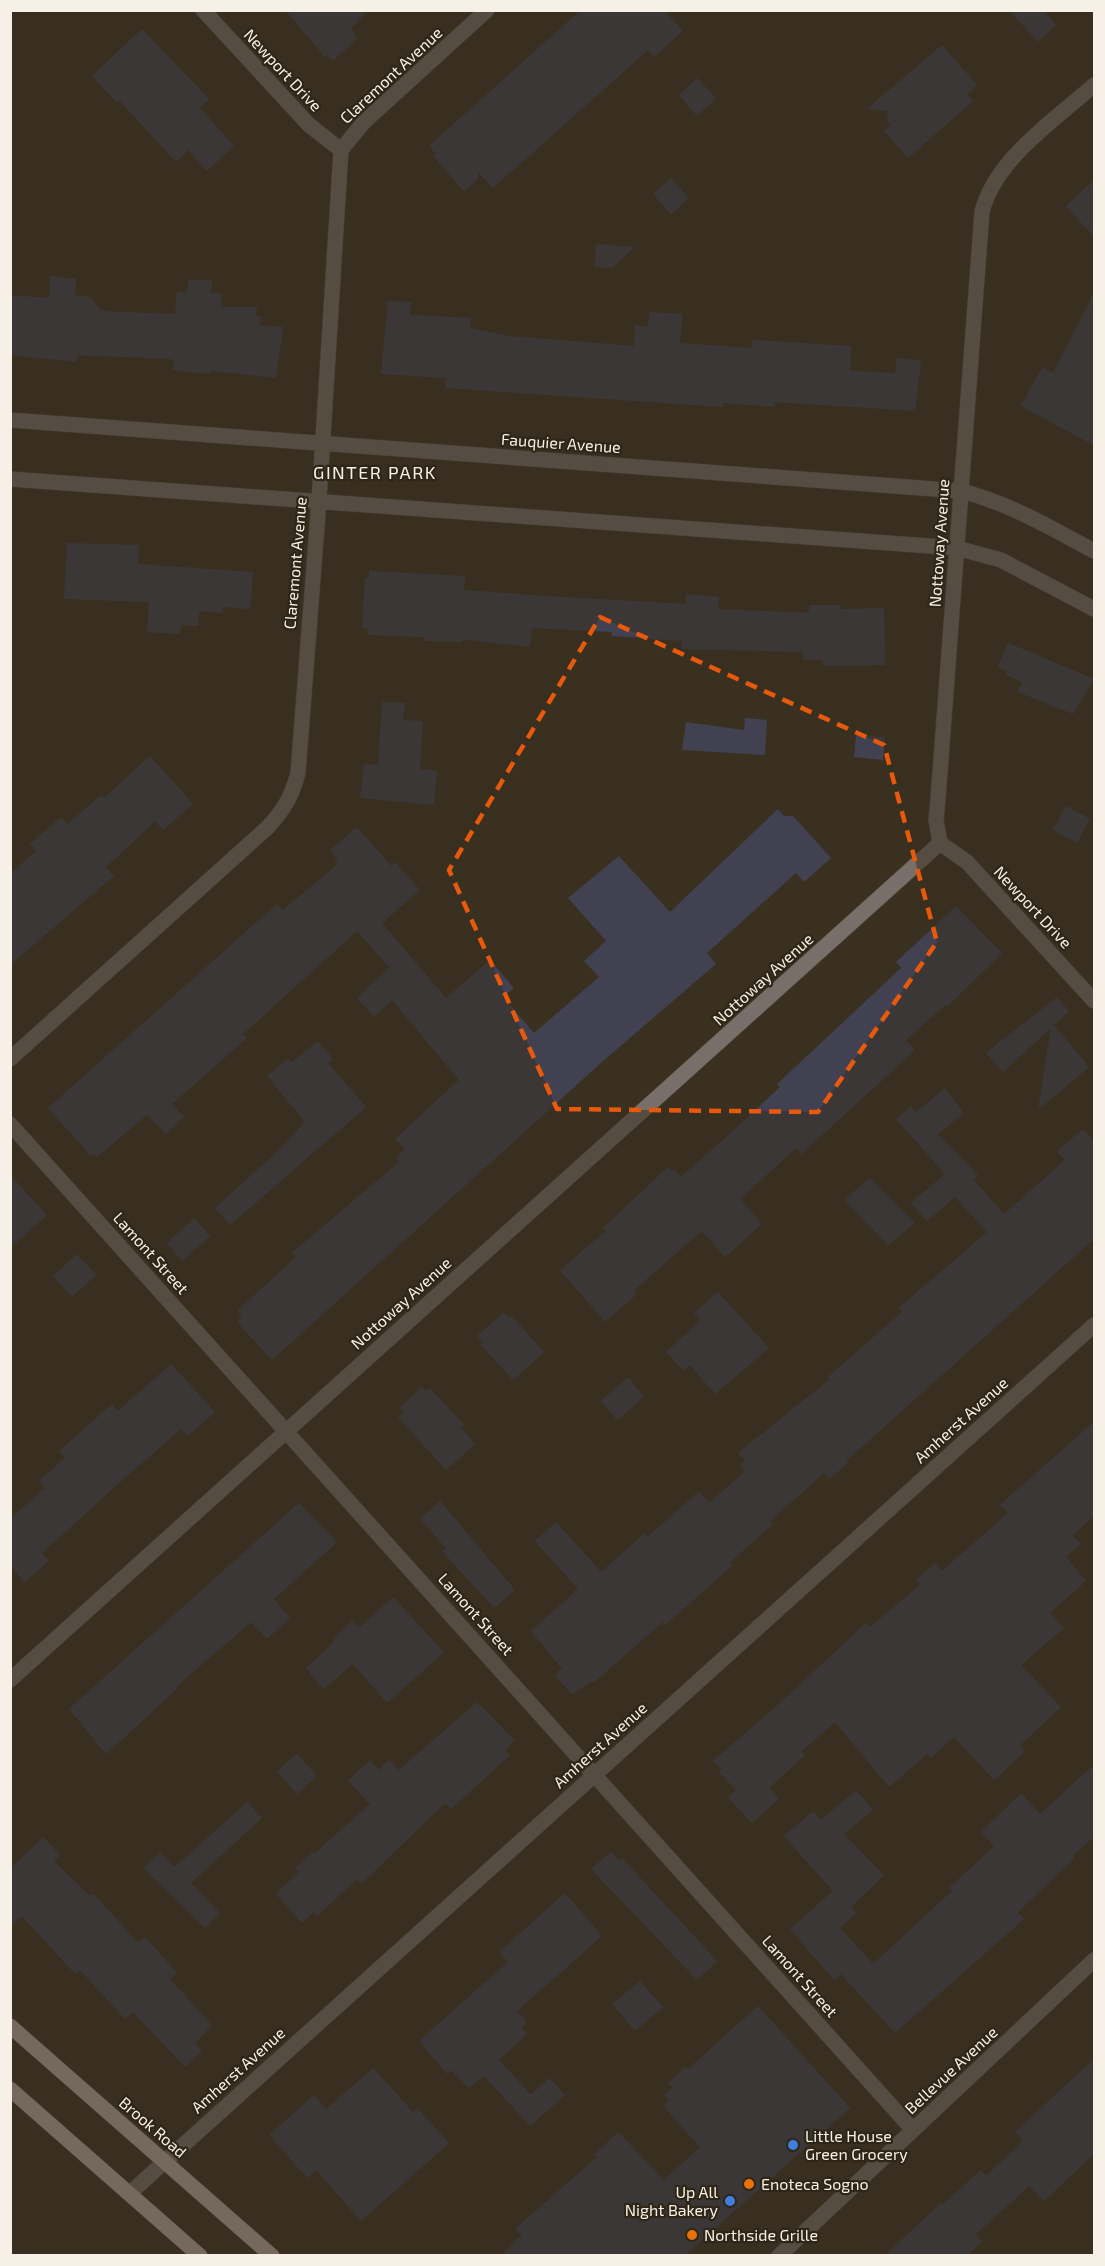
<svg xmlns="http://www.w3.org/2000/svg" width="1105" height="2266" font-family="'Exo 2',sans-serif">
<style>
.building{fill:#414152}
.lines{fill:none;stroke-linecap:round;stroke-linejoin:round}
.minor-casing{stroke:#574f40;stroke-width:16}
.major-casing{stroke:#574f40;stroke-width:16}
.minor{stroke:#786f6b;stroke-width:15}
.major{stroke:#bfada4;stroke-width:15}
.marked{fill:none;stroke:#e8590c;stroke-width:4.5;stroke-dasharray:12 8;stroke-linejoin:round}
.shop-dot{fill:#3f7fe0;stroke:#2e2617;stroke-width:2}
.food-dot{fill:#e8710a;stroke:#2e2617;stroke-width:2}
.labels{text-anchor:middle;stroke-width:4.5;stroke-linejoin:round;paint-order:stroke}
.street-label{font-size:16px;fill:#f6f0e6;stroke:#2e2617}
.poi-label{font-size:16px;fill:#f6f0e6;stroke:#2e2617;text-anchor:start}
.neighbourhood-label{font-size:18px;letter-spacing:1.5px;fill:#f6f0e6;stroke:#2e2617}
</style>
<rect width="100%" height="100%" fill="#393020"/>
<path class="building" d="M285,10H369L351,28L357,39L333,61L327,55L325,57Z
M581,10H664L683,31L654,57L648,50L493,188L478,172V179L464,191L433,156L436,154L429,146Z
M1009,10H1043L1056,25L1038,42Z
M142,29L209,99L200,108L234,146L207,171L188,150L176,162L119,100L117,103L92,76Z
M942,45L977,85L967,94L973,101L908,158L884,131L891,125L887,122L888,111L867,109Z
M697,78L716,98L697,116L679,95Z
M671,178L689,198L671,214L653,194Z
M1095,179V238L1066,206Z
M596,244L635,247L612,268L595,267Z
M50,276L76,279L75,295L91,297L101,311L175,314L177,292L187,293L189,279L212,281L211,293L222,294L221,307H257L256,316H261L260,325L283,327L276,378L211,371L210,374L173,370L174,362L171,359L77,355L76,362L10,355V295L49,298Z
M1095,291V446L1021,406L1042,367L1053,373Z
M388,301L411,302L410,315L471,318L470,328L509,336L634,346L635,325L648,327L649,312L682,314L680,343L751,348L753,340L851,346V371L895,373L897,358L921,361L915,411L775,402V407L723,403V407L445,388L446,378L381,374Z
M67,543L139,545L138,564L253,572L250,609L223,607L222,613L199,611L198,626L181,625L180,634L147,632L149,602L64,599Z
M369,571L465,576L464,590L546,596L686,604V594L719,597L718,609L809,613V605H841L840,609L884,608L885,665L823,666V660H803V652L682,649V641L611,636L612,632L532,628L530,647L462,639V642L424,641V637L368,635L369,629L362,628L365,578H369Z
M1008,643L1094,679L1073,714L1018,692L1022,682L1006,675L1007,671L998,667Z
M382,702L405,703L403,720L423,721L420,769L437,771L434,805L360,798L364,764L378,765Z
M745,718L767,720L765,755L682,750L686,722L744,730Z
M856,735L885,737L883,760L854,757Z
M150,756L193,804L163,830L155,821L106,867L114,876L10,965V874L36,851L30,844L61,817L68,824L101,795L104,798Z
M1066,806L1090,819L1077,843L1053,830Z
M778,809L784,816H793L831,858L804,882L796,873L707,953L716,964L602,1062L272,1360L237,1322L242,1317L237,1311L296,1257L292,1253L399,1162L395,1158L405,1149L395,1139L459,1080L392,1000L374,1017L357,998L389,967L357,931L243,1034L247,1038L172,1104L184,1117L166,1134L147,1115L97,1157L94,1154L91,1156L48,1108L277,904L283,910L338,864L334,860L337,858L330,850L357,827L391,866L395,862L420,890L382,923L446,998L490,960L514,988L503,997L534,1033L599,977L584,961L606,941L568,898L619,856L670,912Z
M956,906L1002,953L947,1007L945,1005L906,1040L915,1050L898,1066L801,1154L796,1148L740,1199L762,1224L725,1257L702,1231L634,1290L637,1294L605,1322L560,1270L606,1231L603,1228L668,1167L672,1171L674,1169L681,1177L726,1137L780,1087L777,1084L901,968L896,962Z
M1057,997L1069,1011L1054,1025L1089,1067L1038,1110L1051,1028L1003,1072L986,1053Z
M318,1041L333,1059L328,1063L366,1107L230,1225L215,1208L277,1152L305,1122L267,1076L288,1059L291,1063Z
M945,1088L964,1113L938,1134L978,1175L974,1180L1004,1214L1065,1160L1057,1151L1083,1129L1095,1142V1238L846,1461L848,1463L829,1479L824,1473L770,1521L773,1524L730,1562L733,1565L665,1625L663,1622L593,1683L591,1681L572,1695L555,1675L562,1669L531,1631L578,1589L535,1541L556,1522L601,1572L645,1533L648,1537L699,1491L709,1503L745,1471L740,1465L745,1461L738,1453L830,1379L828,1377L902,1312L899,1308L987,1232L955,1197L927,1221L911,1203L945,1174L896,1119L911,1106L916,1112Z
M10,1175L47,1215L10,1248Z
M870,1178L915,1223L888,1245L844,1200Z
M194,1218L210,1236L182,1261L167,1243Z
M77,1254L96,1275L72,1297L53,1276Z
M718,1292L769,1348L715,1394L690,1365L684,1371L666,1352L701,1320L694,1313Z
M504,1312L509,1318L512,1316L544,1352L513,1380L480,1344L483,1342L477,1336Z
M171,1364L215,1412L188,1436L181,1429L129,1474L42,1553L49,1561L25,1582L10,1566V1519L45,1488L39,1481L65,1458L59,1451L112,1404L118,1411Z
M628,1377L644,1397L617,1420L601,1401Z
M422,1387L426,1391L430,1388L464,1425L461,1427L475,1444L446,1470L398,1417L404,1412L399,1408Z
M1095,1421V1515L1073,1535L1081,1544L1066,1557L1086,1581L1050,1613L1064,1628L1021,1665L1061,1707L1020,1745L1025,1751L994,1780L954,1737L931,1758L927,1754L889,1787L835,1722L802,1751L805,1755L769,1788L779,1799L752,1823L728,1797L736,1790L719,1772L721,1769L713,1761L781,1702L866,1623L870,1627L920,1585L916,1580L935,1563L942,1571L1008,1513L1000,1505Z
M440,1501L515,1590L494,1608L442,1551L446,1548L420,1519Z
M299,1503L337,1542L274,1599L290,1618L267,1639L251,1622L177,1686L178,1688L106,1754L69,1709Z
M393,1597L444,1652L387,1703L353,1664L323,1689L306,1668L334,1642L332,1640L352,1621L359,1628Z
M477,1702L515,1741L505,1750L510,1755L451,1809L445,1803L361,1884L357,1879L317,1916L314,1912L302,1923L276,1894L299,1872L295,1868L312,1852L314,1854L370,1804L348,1781L370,1760L379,1770L389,1760L399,1770Z
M297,1754L317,1776L297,1794L277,1771Z
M1095,1764V1836L1073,1855L1075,1858L1018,1912L1024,1919L895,2033L841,1974L834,1980L790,1929L833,1891L784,1836L813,1811L821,1820L856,1790L873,1810L844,1834L884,1875L851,1907L856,1913L840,1928L873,1964L952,1891L949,1888L994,1846L981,1832L1021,1793L1040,1814Z
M247,1802L262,1818L191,1883L220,1913L205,1928L143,1868L160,1852L175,1867Z
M43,1837L60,1855L54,1861L90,1896L93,1893L138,1943L145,1937L177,1973L170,1979L212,2025L195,2043L202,2051L185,2067L133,2012L125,2019L80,1970L75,1974L22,1916L10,1928V1869Z
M611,1852L619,1861L622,1858L717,1961L697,1980L591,1869Z
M565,1893L602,1936L517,2011L527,2022L521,2027L527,2034L499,2060L531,2095L549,2078L565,2095L530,2126L484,2076L469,2088L451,2070L447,2074L419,2041L508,1962L499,1952Z
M640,1981L663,2007L635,2031L612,2004Z
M758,2006L850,2108L684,2256H500L522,2235L515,2229L597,2157L595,2154L618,2132L664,2180L700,2147L663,2106L669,2101L664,2095L673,2087L668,2083L685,2067L688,2069Z
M1095,2058V2153L1044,2201L1029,2186L976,2234L982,2241L967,2256H884L941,2203L942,2205L981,2170L986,2176L1020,2144L1022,2139L1015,2132Z
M373,2068L413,2112L417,2108L449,2143L361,2221L316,2170L307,2178L269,2135L314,2095L326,2109Z"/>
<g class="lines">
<defs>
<path id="minor" d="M203,10L309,125L341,150
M10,420L961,491C1009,503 1051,528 1094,551
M10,479L957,548L1001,560L1094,609
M940,843L967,862L1094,1001
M10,1059L267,828C284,810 292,796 298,773L319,501L341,150L364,122L487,10
M10,1124L913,2130
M10,1680L940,843L936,820L938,799L982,212C995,159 1055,120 1094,85
M130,2193L1094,1325
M779,2256L1094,1960"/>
<path id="major" d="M10,2026L272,2256
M10,2089L200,2256"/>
</defs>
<use href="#minor" class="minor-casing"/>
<use href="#major" class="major-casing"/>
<use href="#minor" class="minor"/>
<use href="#major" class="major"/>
</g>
<path d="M0 0H1105V2266H0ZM600,617L884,745L937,942L818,1112L557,1109L449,870Z" fill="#393020" fill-opacity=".55" fill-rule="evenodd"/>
<path class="marked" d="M600,617L884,745L937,942L818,1112L557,1109L449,870Z"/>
<g class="shop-dot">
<circle cx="793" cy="2145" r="6"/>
<circle cx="730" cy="2201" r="6"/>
</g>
<g class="food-dot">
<circle cx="749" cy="2184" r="6"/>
<circle cx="692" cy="2235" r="6"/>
</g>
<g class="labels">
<g class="street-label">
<text transform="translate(283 70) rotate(47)" y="6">Newport Drive</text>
<text transform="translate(391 75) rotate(-43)" y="6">Claremont Avenue</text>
<text transform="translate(561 443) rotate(4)" y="6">Fauquier Avenue</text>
<text transform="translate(939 543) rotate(-86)" y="6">Nottoway Avenue</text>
<text transform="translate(295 563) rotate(-85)" y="6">Claremont Avenue</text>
<text transform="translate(1033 907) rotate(47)" y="6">Newport Drive</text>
<text transform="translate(763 979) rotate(-42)" y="6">Nottoway Avenue</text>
<text transform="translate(151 1253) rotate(48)" y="6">Lamont Street</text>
<text transform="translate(401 1303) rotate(-42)" y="6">Nottoway Avenue</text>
<text transform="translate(961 1420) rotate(-42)" y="6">Amherst Avenue</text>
<text transform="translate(476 1614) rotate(48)" y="6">Lamont Street</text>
<text transform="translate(600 1745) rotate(-42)" y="6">Amherst Avenue</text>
<text transform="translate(800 1976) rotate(48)" y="6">Lamont Street</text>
<text transform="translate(238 2070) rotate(-42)" y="6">Amherst Avenue</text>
<text transform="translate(951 2070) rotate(-43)" y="6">Bellevue Avenue</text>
<text transform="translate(153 2127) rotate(41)" y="6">Brook Road</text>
</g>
<g class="poi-label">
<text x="805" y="2142">Little House<tspan x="805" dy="18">Green Grocery</tspan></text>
<text x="761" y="2190">Enoteca Sogno</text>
<text x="718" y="2198" text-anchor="end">Up All<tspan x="718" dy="18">Night Bakery</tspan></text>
<text x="704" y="2241">Northside Grille</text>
</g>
<g class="neighbourhood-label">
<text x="375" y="479">GINTER PARK</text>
</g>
</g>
<rect width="1105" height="2266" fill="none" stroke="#f6f0e6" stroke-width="24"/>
</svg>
